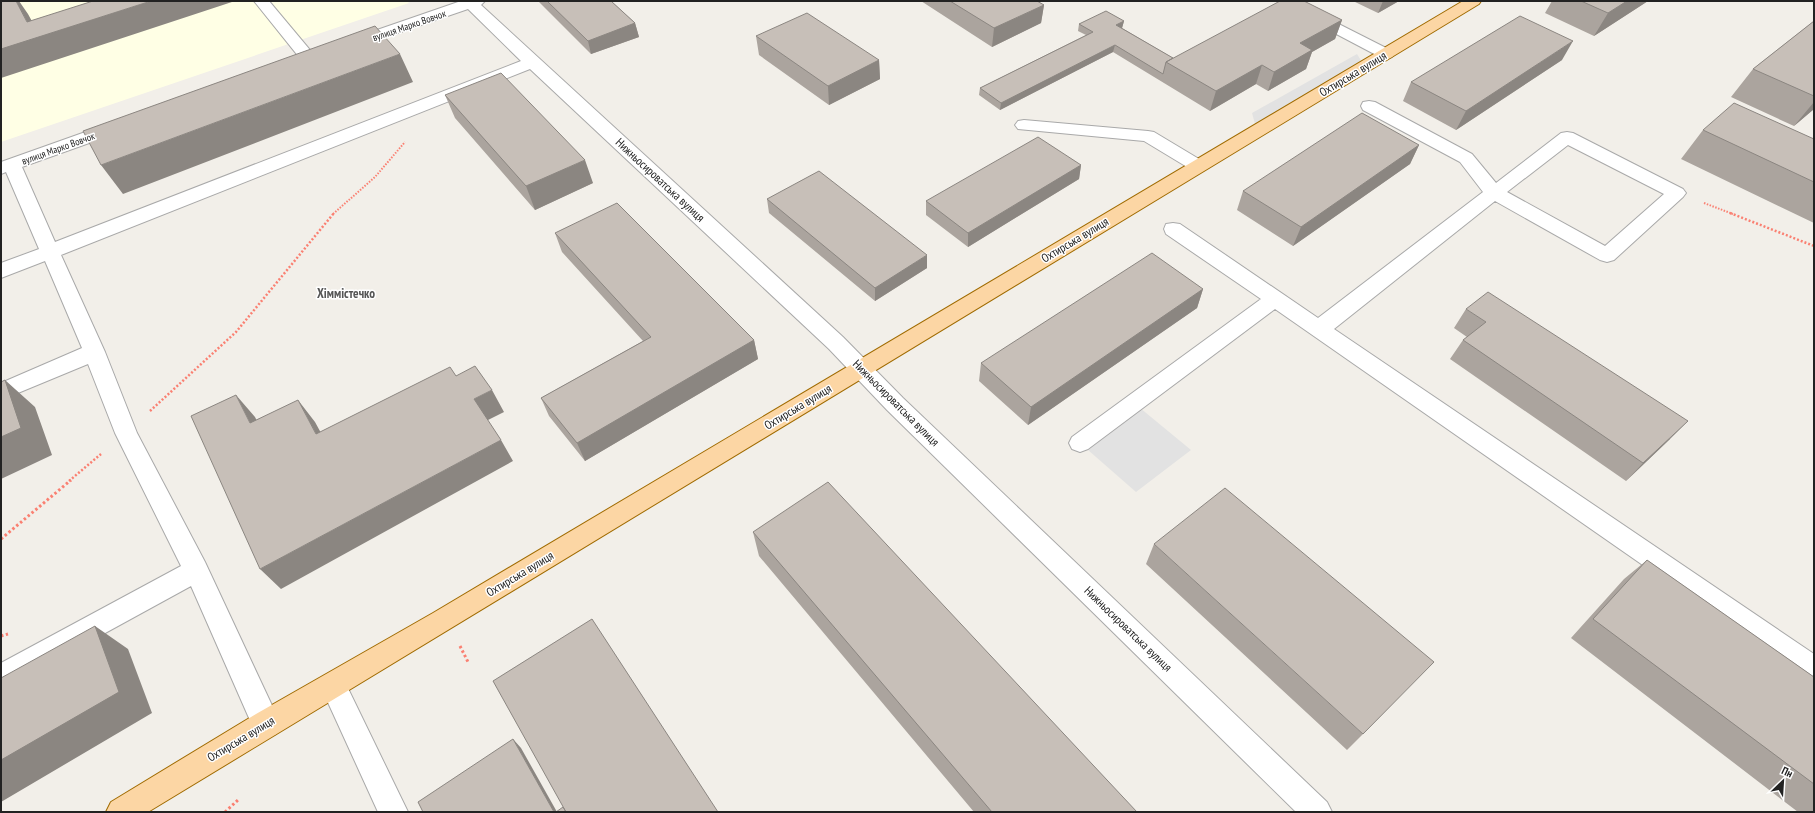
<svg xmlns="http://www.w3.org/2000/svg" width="1815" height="813" font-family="'PT Sans Narrow',sans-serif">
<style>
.education{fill:#ffffe5}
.parking{fill:#e2e2e2}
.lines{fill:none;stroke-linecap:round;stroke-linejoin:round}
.minor-casing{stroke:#a9a9a9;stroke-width:2}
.major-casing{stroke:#a06b00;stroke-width:2}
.path-far2{stroke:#fa8072;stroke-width:2;stroke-dasharray:1.5 1.5;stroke-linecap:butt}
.path-far1{stroke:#fa8072;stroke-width:2.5;stroke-dasharray:2 2;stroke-linecap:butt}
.path{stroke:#fa8072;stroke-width:3;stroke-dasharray:2.5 2.5;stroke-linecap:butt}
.minor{fill:#fff;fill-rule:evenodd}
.major{fill:#fcd6a4;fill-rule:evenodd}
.wall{fill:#aba49e}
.shaded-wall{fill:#8b8681}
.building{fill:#c7bfb8;stroke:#8b8681}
.labels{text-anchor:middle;stroke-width:3;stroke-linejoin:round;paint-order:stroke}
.far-street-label{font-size:10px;fill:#222;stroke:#fff}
.street-label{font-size:12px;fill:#222;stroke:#fff}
.neighbourhood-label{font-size:13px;font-weight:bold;fill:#555;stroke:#fff}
</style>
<rect width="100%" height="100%" fill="#f2efe9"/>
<path class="education" d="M1,1H407L409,3L1,142Z"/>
<path class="parking" d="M1357,54L1365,67L1257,131L1252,113Z
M1134,403L1191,450L1136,492L1080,443Z"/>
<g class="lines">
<defs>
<path id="minor" d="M254,1H269L315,56L317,59L315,62L309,64L303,62Z
M461,1H485L481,5L843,337L903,398L1327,802L1332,812H1296L887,410L829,349L530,69L61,255L105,352L137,433L205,562L276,714L280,724L276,734L266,738L256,734L191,586L1,690V663L181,566L115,433L88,364L1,400V383L82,348L45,261L1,278V263L39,249L6,172L1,174V162L108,124L114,123L120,124L123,128L120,132L22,167L55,242L521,61L468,9L360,46L354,48L348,46L346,43L348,40Z
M1311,10L1392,51L1394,54L1392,57L1386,59L1380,57L1306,18L1303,15L1306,12Z
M1369,101L1375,102L1472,154L1496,183L1561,133L1567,132L1573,133L1683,189L1686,193L1683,197L1614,260L1607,262L1600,260L1495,201L1334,329L1814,654V682L1805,678L1275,309L1088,449L1080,452L1072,449L1069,443L1072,437L1261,299L1166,234L1164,229L1166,224L1173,223L1180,224L1318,318L1483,192L1460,162L1363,110L1361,106L1363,102ZM1568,145L1664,194L1605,246L1507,192Z
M1024,120L1148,131L1154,132L1204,162L1207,166L1204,170L1198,172L1192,170L1144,141L1018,129L1015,125L1018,121Z
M333,672L342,676L408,812H378L320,685L324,676Z"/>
<path id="major" d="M1463,1H1481L1479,4L148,812H106L111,802L256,714L433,613Z"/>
</defs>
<use href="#minor" class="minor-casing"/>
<use href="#major" class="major-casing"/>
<path class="path-far2" d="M1704,203L1733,214
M333,214L375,177L405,142"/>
<path class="path-far1" d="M1730,213L1814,246
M150,411L236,332L334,213
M69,481L101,454"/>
<path class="path" d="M1,539L71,480
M1,636L8,634
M460,646L468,662
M225,812L238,800"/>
<use href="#minor" class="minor"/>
<use href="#major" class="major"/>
</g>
<path class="wall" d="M538,1H611L635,23L639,37L591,54Z
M921,1H1037L1044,5L1041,23L992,47Z
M1353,1H1399L1378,13Z
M1552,1H1648L1594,36L1545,13Z
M1342,20L1335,39L1312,52L1306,69L1268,91L1256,84L1210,111L1113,52L1000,110L979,95L980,88L1086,35L1078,31L1079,24L1124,21L1122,28L1173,58Z
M1814,21V109L1794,126L1731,97L1753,69Z
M756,36L879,60L880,79L829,105L759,55Z
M1562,60L1456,130L1403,101L1411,82Z
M445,95L593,183L535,210L455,118Z
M1703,130L1814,139V223L1681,159Z
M1419,145L1410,164L1293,246L1237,210L1243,191Z
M1081,165L1079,179L968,247L926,215V201Z
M767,199L927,268L875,301L769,213Z
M555,233L754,340L758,359L585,461L549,416L541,398L643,341L562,252Z
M1203,289L1197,308L1028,425L979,381L981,363Z
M1466,309L1670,439L1626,481L1450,359L1463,340L1467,337L1454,328Z
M753,532L1137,812H974L759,556Z
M1154,544L1363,734L1347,750L1146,564Z
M1647,560L1814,677V812H1798L1571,638L1624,579Z"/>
<path class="shaded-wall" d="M16,1H19L28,14L40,36L151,1H235L1,78V49L27,22Z
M1383,1H1399L1378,13Z
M1627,1H1648L1594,36L1608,13Z
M1044,5L1041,23L992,47L994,28Z
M1342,20L1335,39L1312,52L1306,69L1268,91L1274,72L1300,43Z
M1124,21L1122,28L1115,32L1116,25Z
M635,23L639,37L591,54L588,41Z
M1573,41L1562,60L1456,130L1466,111Z
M1115,45L1113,52L1000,110L1001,103Z
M400,54L413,82L123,194L101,165Z
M879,60L880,79L829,105L828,86Z
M1262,65L1256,84L1210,111L1216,91Z
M1814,102V109L1794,126Z
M1419,145L1410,164L1293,246L1301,227Z
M585,160L593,183L535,210L526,186Z
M1081,165L1079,179L968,247V233Z
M927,255V268L875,301V288Z
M1203,289L1197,308L1028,425L1031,407Z
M754,340L758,359L585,461L577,443Z
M5,380L35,407L52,455L1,479V437Z
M492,390L504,412L486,421L474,399Z
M236,395L255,417L269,445L250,423Z
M298,400L315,422L333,455L316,434Z
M1688,421L1670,439L1626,481L1643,463Z
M501,440L513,461L281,589L260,569Z
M95,626L128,649L152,713L1,802V760Z
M513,739L521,748L557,812H554Z"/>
<path class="building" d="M1,1H16L27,22L93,1H151L1,49Z
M547,1H611L635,23L588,41Z
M950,1H1037L1044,5L994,28Z
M1280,1H1304L1342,20L1300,43L1312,50L1274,72L1262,65L1216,91L1166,62Z
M1581,1H1627L1608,13Z
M1106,11L1124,21L1116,25L1173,58L1166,62L1163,74L1115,45L1001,103L980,88L1093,32L1079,24Z
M807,13L879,60L828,86L756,36Z
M1520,16L1573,41L1466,111L1411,82Z
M1814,21V96L1753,69Z
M375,26L400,54L101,165L83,131Z
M501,73L585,160L526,186L445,95Z
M1734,103L1814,139V182L1703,130Z
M1362,113L1419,145L1301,227L1243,191Z
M1038,137L1081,165L968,233L926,201Z
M819,171L927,255L875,288L767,199Z
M617,203L754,340L577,443L541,398L651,337L555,233Z
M1152,253L1203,289L1031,407L981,363Z
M1488,292L1688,421L1643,463L1463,340L1486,322L1466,309Z
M475,366L492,390L474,399L501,440L260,569L191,416L236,395L250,423L298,400L316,434L450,367L456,376Z
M5,380L21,428L1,437V382Z
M828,482L1137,812H992L753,532Z
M1225,488L1434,662L1363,734L1154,544Z
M1647,560L1814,677V784L1593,619Z
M592,619L718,812H566L493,681Z
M95,626L119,692L1,760V678Z
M513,739L554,812H423L418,802Z
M563,807L566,812H556Z"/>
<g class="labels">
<g class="far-street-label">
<text transform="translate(409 25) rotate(-19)" y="4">вулиця Марко Вовчок</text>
<text transform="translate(58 148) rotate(-20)" y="4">вулиця Марко Вовчок</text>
</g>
<g class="street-label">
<text transform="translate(1353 74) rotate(-31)" y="4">Охтирська вулиця</text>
<text transform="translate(660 180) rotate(43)" y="4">Нижньосироватська вулиця</text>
<text transform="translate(1075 240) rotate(-31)" y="4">Охтирська вулиця</text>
<text transform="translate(896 403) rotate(45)" y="4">Нижньосироватська вулиця</text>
<text transform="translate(798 407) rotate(-31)" y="4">Охтирська вулиця</text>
<text transform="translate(520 574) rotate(-31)" y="4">Охтирська вулиця</text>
<text transform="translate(1128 629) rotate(44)" y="4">Нижньосироватська вулиця</text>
<text transform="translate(241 739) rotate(-31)" y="4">Охтирська вулиця</text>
</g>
<g class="neighbourhood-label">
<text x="346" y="298">Хіммістечко</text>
</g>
</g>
<rect width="1815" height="813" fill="none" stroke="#222222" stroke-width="4"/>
<g transform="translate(1783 781) rotate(25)" stroke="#ffffff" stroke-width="3" paint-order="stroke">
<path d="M0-3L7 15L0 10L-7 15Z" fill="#222222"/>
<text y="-6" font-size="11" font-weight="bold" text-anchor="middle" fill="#222222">Пн</text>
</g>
</svg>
